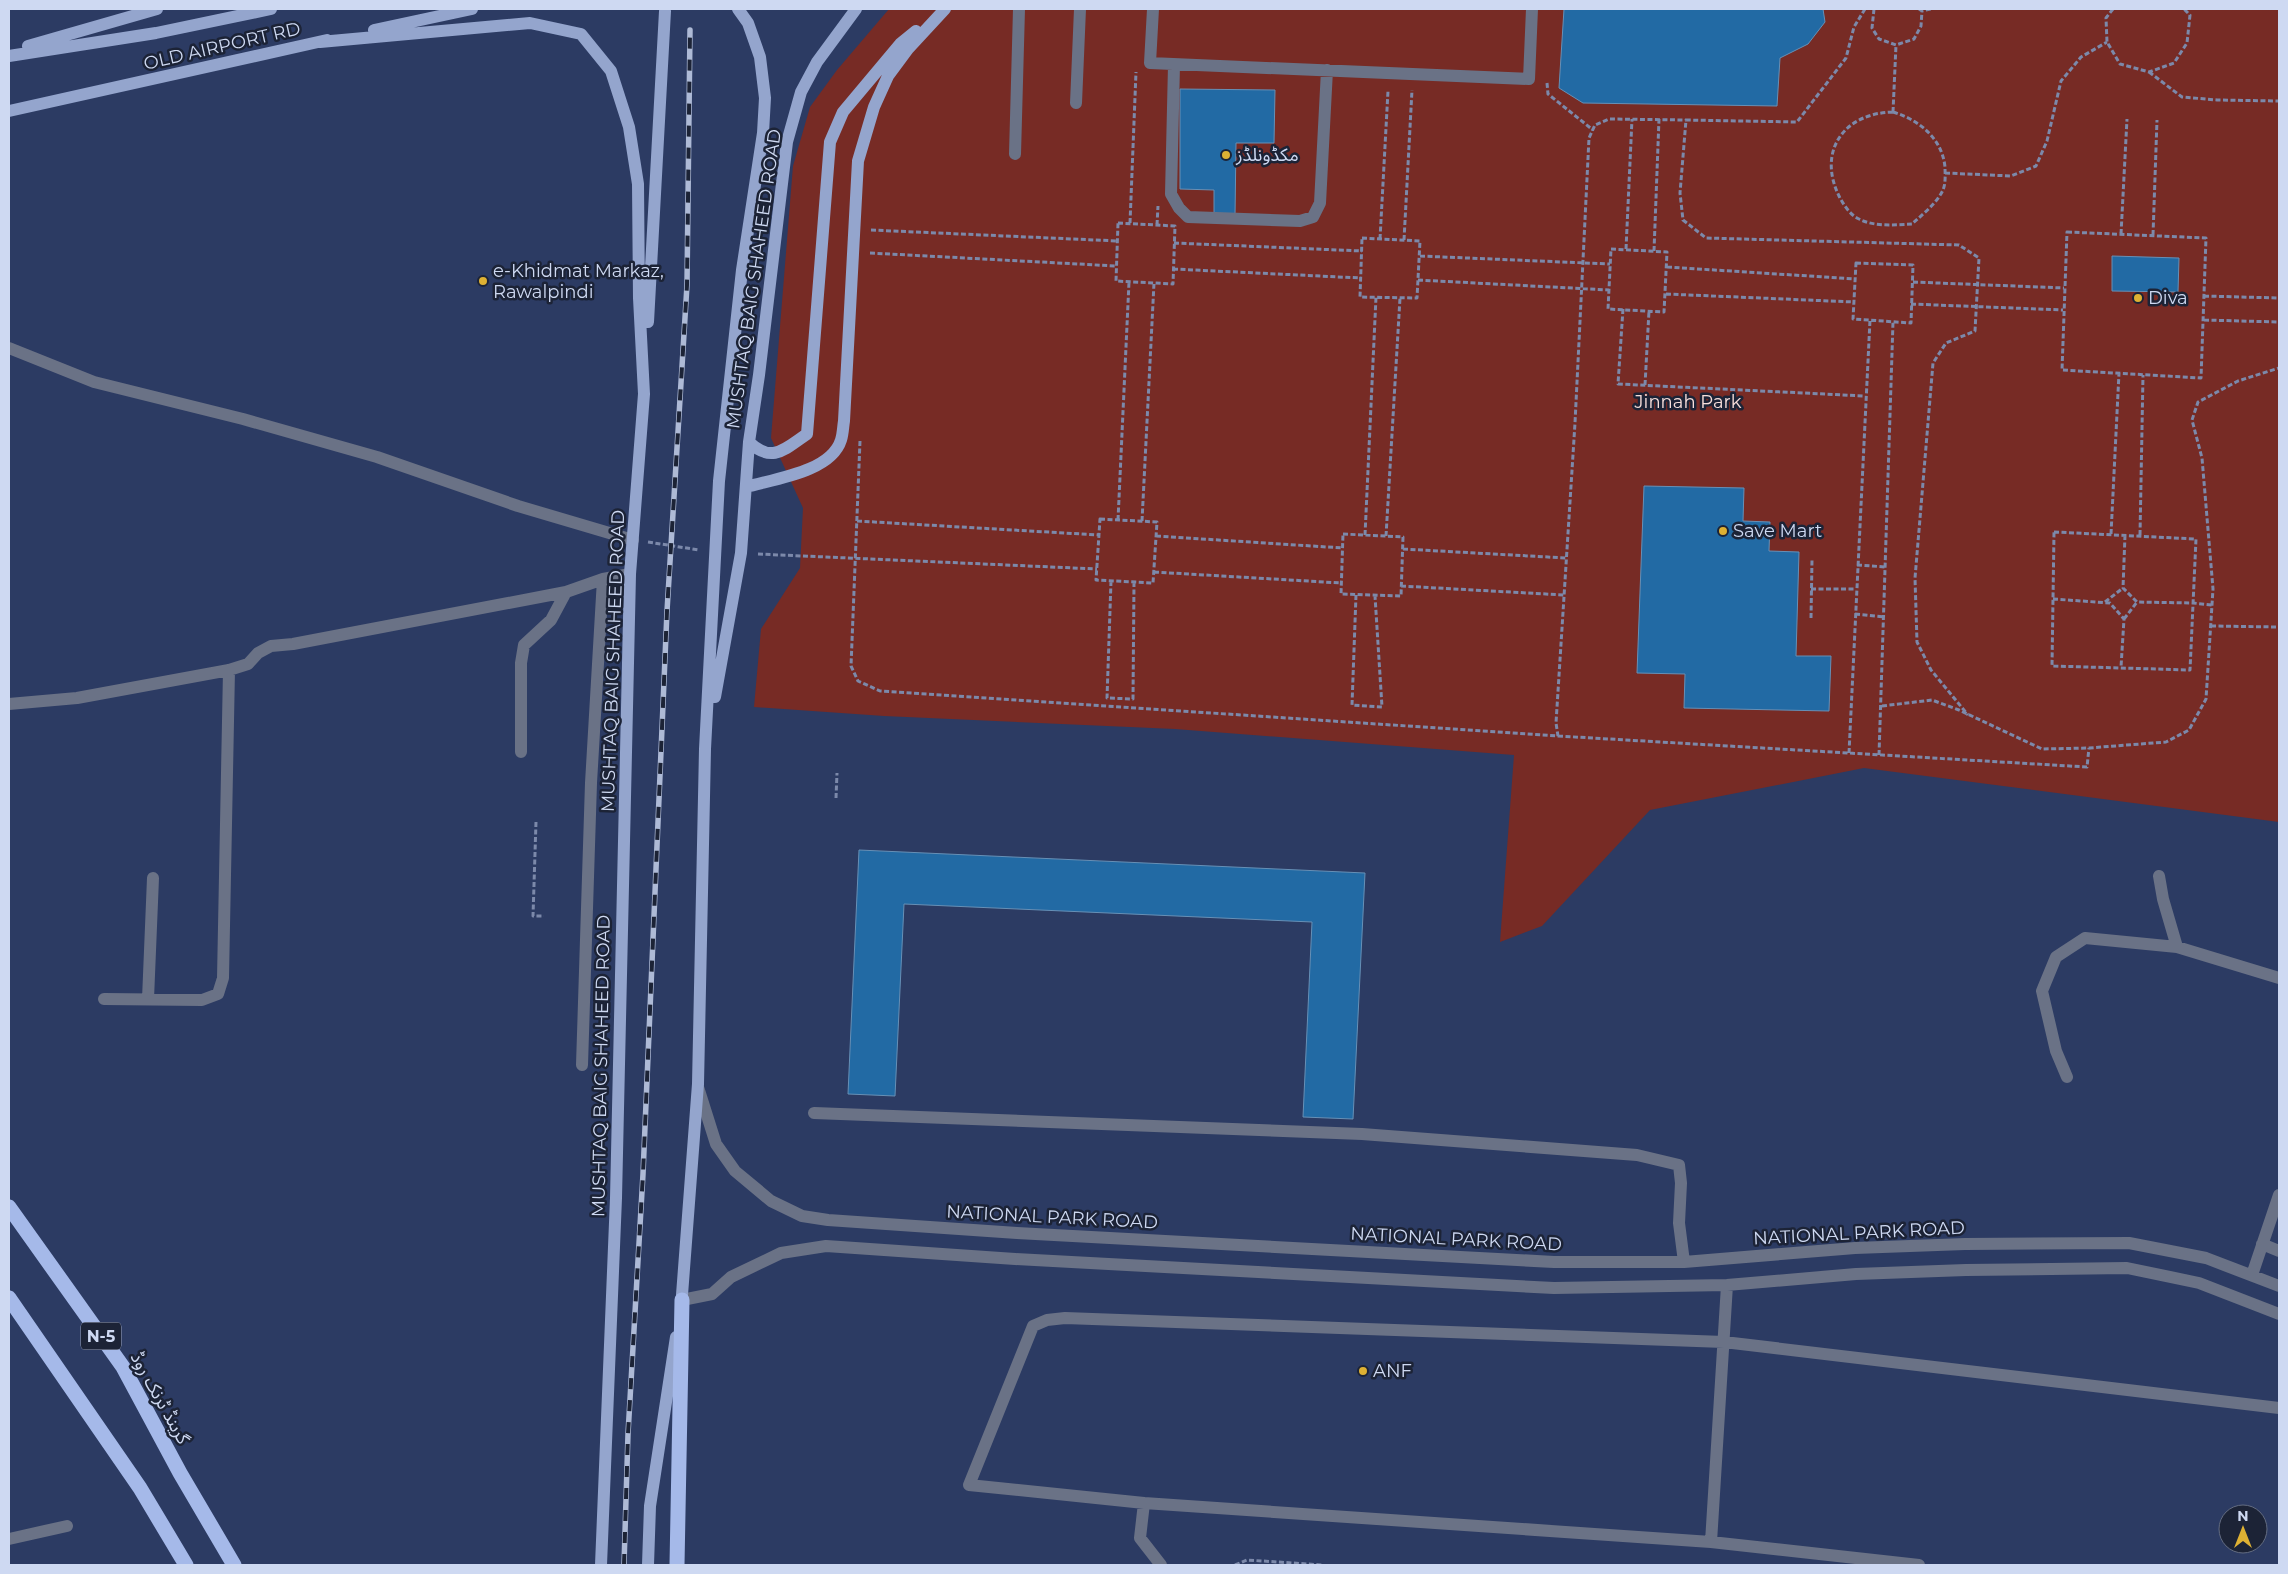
<svg xmlns="http://www.w3.org/2000/svg" width="2288" height="1574" font-family="Montserrat,'Noto Sans Arabic',sans-serif">
<style>
.green{fill:#772b25}
.building{fill:#226aa4;stroke:#6790b6}
.lines{fill:none;stroke-linecap:round;stroke-linejoin:round}
.path{stroke:#7c89aa;stroke-width:3;stroke-dasharray:5 2.5;stroke-linecap:butt}
.minor{stroke:#6a7286;stroke-width:12}
.major{stroke:#94a5cd;stroke-width:12}
.highway{stroke:#a5b9e9;stroke-width:15}
.rail-casing{stroke:#aebad6;stroke-width:5.5}
.rail{stroke:#1c2336;stroke-width:4;stroke-dasharray:11;stroke-linecap:butt}
.poi-dot{fill:#deb133;stroke:#1c2336;stroke-width:2}
.labels{text-anchor:middle;stroke-width:5;stroke-linejoin:round;paint-order:stroke}
.shield{fill:#1c2336;stroke:#99a2ba;stroke-width:1}
.shield-label{font-size:16px;font-weight:bold;fill:#ced9f2}
.street-label{font-size:18px;fill:#ced9f2;stroke:#1c2336}
.poi-label{font-size:18px;fill:#ced9f2;stroke:#1c2336;text-anchor:start}
.park-label{font-size:18px;fill:#f7deda;stroke:#1c2336}
</style>
<rect width="100%" height="100%" fill="#2c3b63"/>
<path class="green" d="M889,9H2279V822L1864,768L1650,810L1542,926L1500,942L1514,755L1175,729L884,716L754,707L761,629L800,568L803,508L771,438L793,166L810,107L837,70Z"/>
<path class="building" d="M1564,9H1823L1825,22L1808,44L1780,58L1777,106L1583,103L1559,88Z
M1180,89L1275,90L1274,143H1236L1235,216L1214,214V190L1180,189Z
M2112,256L2179,258L2178,292L2112,291Z
M1644,486L1744,488L1743,521L1770,522L1769,551L1799,552L1796,656H1831L1829,711L1684,708L1685,674L1637,673Z
M859,850L1365,873L1353,1119L1303,1117L1312,922L904,904L895,1096L848,1094Z"/>
<g class="lines">
<path class="path" d="M1865,9L1854,27L1846,58L1797,122L1686,120L1680,193L1683,220L1706,238L1959,245L1979,258L1975,331L1946,343L1933,363L1915,578L1917,642L1931,670L1968,715
M1874,9L1872,28L1879,39L1896,45L1914,39L1921,26L1922,11
M1919,9L1922,11L1931,9
M2113,9L2106,18L2107,42L2120,64L2149,72L2174,63L2187,43L2190,15L2184,9
M2149,72L2182,97L2217,100L2279,101
M1547,83L1548,94L1593,130
M1893,112C1919,120 1942,138 1945,167C1945,173 1946,183 1943,190C1937,203 1923,214 1912,224C1895,225 1874,227 1859,219C1850,215 1843,204 1839,196C1817,151 1844,113 1893,112Z
M1893,112L1896,45
M1945,173L2011,176L2036,166L2047,141L2061,81L2081,57L2107,42
M1118,223L1175,226L1173,284L1116,281Z
M1130,223L1136,72
M1157,225L1158,206
M871,230L1118,241
M2067,232L2206,238L2201,378L2062,370Z
M2121,234L2127,119
M2153,235L2157,120
M1362,238L1420,241L1417,298L1360,297Z
M1380,239L1388,91
M1404,240L1412,90
M1174,243L1362,251
M1611,249L1667,252L1664,312L1608,309Z
M1626,249L1632,119
M1654,251L1659,119
M870,253L1116,266
M1420,256L1610,264
M1856,263L1913,265L1911,323L1853,319Z
M1667,267L1856,279
M1173,269L1361,278
M1418,280L1609,290
M1913,282L2064,288
M1666,294L1854,302
M2204,296L2279,298
M1911,304L2063,310
M1623,309L1618,384L1865,396
M2204,320L2279,322
M1645,385L1649,311
M860,441L851,666L858,681L880,691L1558,736L1556,723L1575,423L1589,138L1595,125L1609,119L1686,120
M1100,519L1157,522L1153,583L1096,580Z
M1118,520L1129,282
M857,521L1099,535
M1142,521L1154,283
M2054,532L2196,539L2190,670L2052,666Z
M1343,534L1403,537L1401,596L1341,594Z
M2111,534L2119,373
M1365,535L1376,297
M2125,535L2123,588L2137,602L2193,603L2212,605
M2140,535L2143,375
M1156,536L1343,548
M1386,536L1400,298
M648,542L699,550
M1403,549L1566,558
M758,554L1097,569
M1857,565L1886,567
M1154,572L1341,583
M1111,581L1107,698L1133,699L1134,582
M1401,586L1564,595
M1811,589H1856
M1356,595L1352,705L1382,707L1375,596
M2053,599L2110,603L2124,619L2121,667
M2105,602L2123,588
M1855,614L1885,617
M1811,618L1812,560
M2124,619L2137,602
M2211,626L2279,627
M1882,706L1932,700L1959,710L2042,749L2089,748L2166,742L2189,730L2206,699L2213,589L2202,458L2192,420L2198,402L2238,381L2279,368
M1558,736L2087,767L2089,748
M1849,753L1870,320
M1879,755L1893,322
M836,798L837,773
M536,822L533,916H544
M1235,1565L1247,1560L1323,1565"/>
<path class="minor" d="M1153,9L1150,63L1529,79L1532,9
M1174,65L1171,194L1179,208L1188,217L1300,221L1313,217L1320,203L1327,70
M1076,103L1080,9
M1015,154L1019,9
M9,348L94,382L243,419L377,457L518,506L633,540
M9,704L77,698L229,670L248,664L258,653L271,646L293,644L566,592L603,579L630,574
M521,752V663L524,645L551,620L566,592
M2159,876L2163,899L2177,947L2279,978
M104,999L202,1000L218,994L223,978L229,670
M148,999L153,878
M582,1065L591,783L603,579
M2067,1077L2056,1051L2042,991L2056,957L2085,938L2177,947
M698,1087L716,1144L735,1171L771,1201L802,1216L828,1220L1017,1233L1554,1262H1684L1855,1248L1965,1244L2129,1243L2206,1258L2279,1286
M814,1113L1362,1134L1637,1155L1679,1165L1681,1183L1679,1223L1684,1262
M2262,1244L2279,1251
M2252,1275L2279,1195
M682,1300L712,1294L731,1277L781,1253L826,1246L1015,1259L1554,1288L1727,1285L1856,1274L1966,1270L2127,1268L2199,1283L2279,1314
M1144,1503L1140,1538L1161,1565
M9,1539L67,1526
M1711,1542L1727,1285
M1919,1565L1711,1542L1144,1503L969,1485L1033,1326L1047,1320L1065,1318L1724,1342L2279,1408"/>
<path class="major" d="M374,30L472,9
M320,42L530,23L581,34L611,71L629,127L638,184L639,298L644,394L630,574L616,1198L601,1565
M28,46L157,9
M9,56L156,33L271,9
M9,111L327,40
M648,322L665,11
M749,442C772,464 785,449 807,434L830,142L843,112L900,44L916,31
M746,487C774,479 831,472 841,440C843,434 843,427 844,421L858,161L874,107L888,76L908,49L945,9
M715,697L741,553L749,442L759,375L787,142L801,92L817,62L856,9
M681,1308L698,1084L705,749L719,481L742,270L763,133L765,98L760,57L748,23L738,9
M648,1565L650,1506L676,1337"/>
<path class="highway" d="M9,1207L123,1367L180,1473L234,1565
M9,1298L140,1488L186,1565
M677,1565L682,1300"/>
<defs>
<path id="rail" d="M624,1565L628,1434L643,1174L667,611L687,285L690,30"/>
</defs>
<use href="#rail" class="rail-casing"/>
<use href="#rail" class="rail"/>
</g>
<g class="poi-dot">
<circle cx="1226" cy="155" r="5"/>
<circle cx="483" cy="281" r="5"/>
<circle cx="2138" cy="298" r="5"/>
<circle cx="1723" cy="531" r="5"/>
<circle cx="1363" cy="1371" r="5"/>
</g>
<g class="labels">
<rect class="shield" x="81" y="1322.5" width="40" height="27" rx="4"/>
<g class="shield-label">
<text x="101" y="1342">N-5</text>
</g>
<g class="street-label">
<text transform="translate(222 46) rotate(-13)" y="6">OLD AIRPORT RD</text>
<text transform="translate(754 279) rotate(-82)" y="6">MUSHTAQ BAIG SHAHEED ROAD</text>
<text transform="translate(613 661) rotate(-88)" y="6">MUSHTAQ BAIG SHAHEED ROAD</text>
<text transform="translate(601 1066) rotate(-89)" y="6">MUSHTAQ BAIG SHAHEED ROAD</text>
<text transform="translate(1052 1217) rotate(3)" y="6">NATIONAL PARK ROAD</text>
<text transform="translate(1859 1233) rotate(-3)" y="6">NATIONAL PARK ROAD</text>
<text transform="translate(1456 1239) rotate(3)" y="6">NATIONAL PARK ROAD</text>
<text transform="translate(160 1398) rotate(61)" y="6">گرینڈ ٹرنک روڈ</text>
</g>
<g class="poi-label">
<text x="1236" y="161">مکڈونلڈز</text>
<text x="493" y="277">e-Khidmat Markaz,<tspan x="493" dy="21">Rawalpindi</tspan></text>
<text x="2148" y="304">Diva</text>
<text x="1733" y="537">Save Mart</text>
<text x="1373" y="1377">ANF</text>
</g>
<g class="park-label">
<text x="1688" y="408">Jinnah Park</text>
</g>
</g>
<rect width="2288" height="1574" fill="none" stroke="#ced9f2" stroke-width="20"/>
<g transform="translate(2243 1529)"><circle r="24" fill="#1c2336" stroke="#636c81"/>
<path d="M0-4L9 19L0 12L-9 19Z" fill="#deb133"/>
<text y="-8" font-size="14" font-weight="bold" text-anchor="middle" fill="#ced9f2">N</text>
</g>
</svg>
